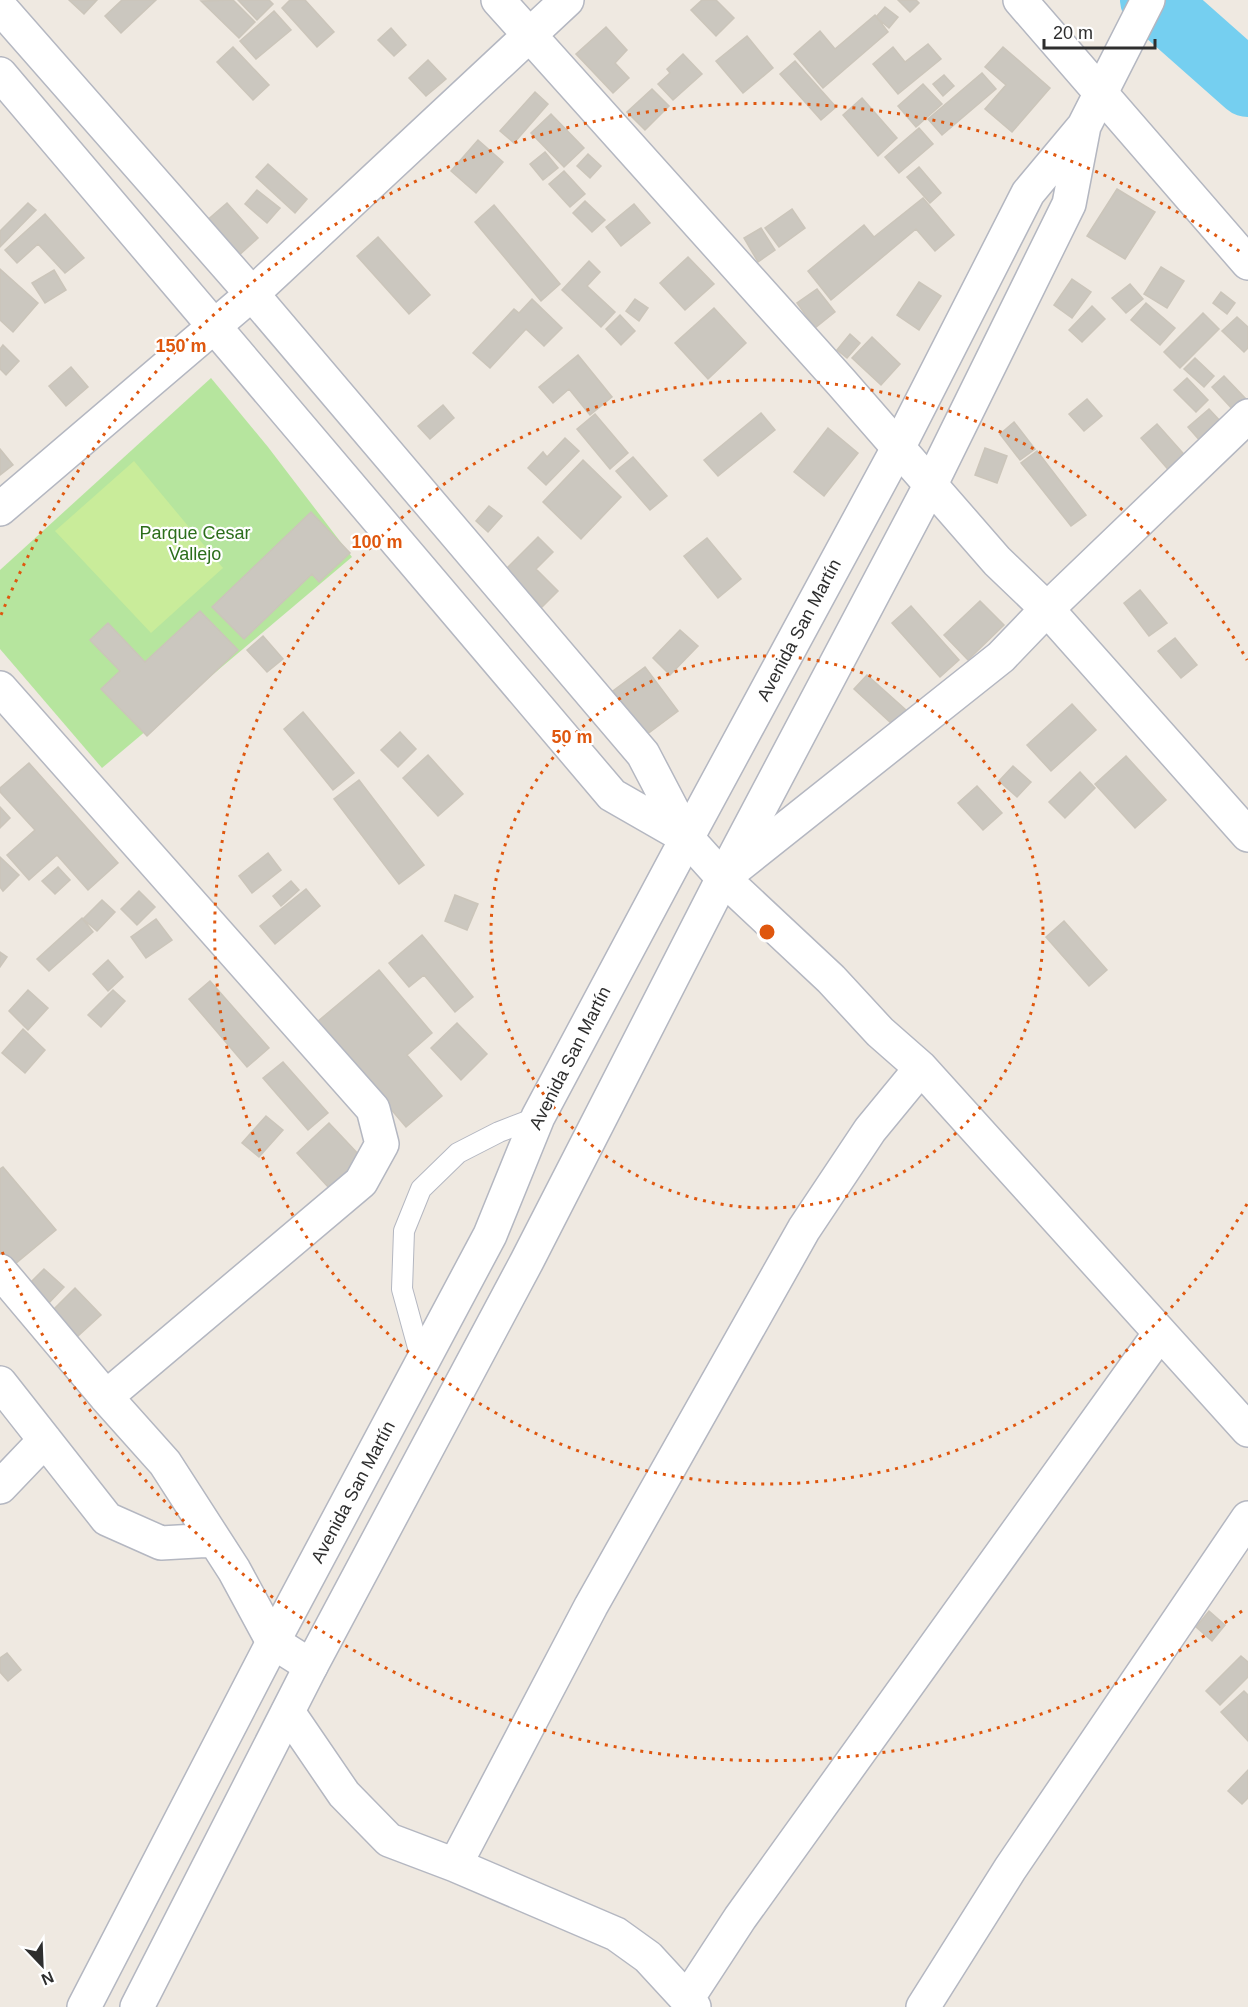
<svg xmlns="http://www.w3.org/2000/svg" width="1248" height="2007" font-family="Arial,sans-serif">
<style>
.park{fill:#b6e59e}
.pitch{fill:#c9ec9a}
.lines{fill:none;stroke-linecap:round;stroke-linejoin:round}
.river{stroke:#75cff0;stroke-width:66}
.building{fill:#cbc7bf;stroke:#cbc5ba;stroke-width:1.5}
.lane-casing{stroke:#b4b7c1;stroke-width:22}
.street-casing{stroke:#b4b7c1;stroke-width:36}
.secondary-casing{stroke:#b4b7c1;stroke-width:36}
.lane{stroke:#fff;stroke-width:20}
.street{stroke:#fff;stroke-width:33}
.secondary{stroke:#fff;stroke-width:33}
.ring{fill:none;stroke:#df570e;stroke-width:3;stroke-dasharray:3 6}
.labels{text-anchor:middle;stroke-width:4.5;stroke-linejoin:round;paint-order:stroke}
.park-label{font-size:18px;fill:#2c6e1b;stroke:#fff}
.street-label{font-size:18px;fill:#2e2e2e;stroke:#fff}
.centre{fill:#df570e;stroke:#fff;stroke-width:3}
.ring-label{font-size:18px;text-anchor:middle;font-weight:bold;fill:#df570e;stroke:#fff;stroke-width:4.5;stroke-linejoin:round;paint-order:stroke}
</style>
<rect width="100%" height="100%" fill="#efe9e1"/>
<path class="park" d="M211,378L268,447L352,557L102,768L0,649V570Z"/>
<path class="pitch" d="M134,461L223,568L151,633L55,531Z"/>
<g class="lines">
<path class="river" d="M1153,0L1248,84"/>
</g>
<path class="building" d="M69,0H97L84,14Z
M122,0H156L121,33L105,16Z
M233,0L255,22L239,38L201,1Z
M238,0H269L273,4L257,20Z
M290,0H305L334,32L317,47L282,8Z
M702,0H716L734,18L716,36L691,10Z
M898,0H916L919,3L910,12Z
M885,7L898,17L889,28L876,17Z
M274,11L291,30L256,59L240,41Z
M875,15L888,32L823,88L794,54L820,31L835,49Z
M606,27L627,50L615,63L629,78L613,93L576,54Z
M391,28L406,45L394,56L378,40Z
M747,36L773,68L743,93L716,61Z
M928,44L941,59L898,94L873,64L893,47L905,62Z
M233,47L269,85L253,100L217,62Z
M1003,47L1050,88L1012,132L985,109L1006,85L985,67Z
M683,54L702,74L673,100L658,84L670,73L667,69Z
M428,60L446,79L426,96L409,78Z
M795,61L836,107L821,120L780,74Z
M982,73L996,89L942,135L928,119Z
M944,75L954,86L943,96L933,84Z
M923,84L942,104L916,127L898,106Z
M652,89L669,106L645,130L627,112Z
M535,92L548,104L514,143L500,131Z
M862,98L897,138L878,156L843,115Z
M551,114L584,148L564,167L531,133Z
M919,128L933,144L899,173L885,157Z
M478,140L503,162L476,193L451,171Z
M545,152L558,168L543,180L530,164Z
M588,154L601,166L590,178L577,166Z
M268,164L307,199L295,213L256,177Z
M919,167L941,193L930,203L907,177Z
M564,171L585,194L570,207L549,184Z
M1117,189L1155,212L1125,259L1087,236Z
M257,190L280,208L267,223L245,204Z
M923,198L954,235L935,251L916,229L831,300L808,271L864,225L874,237Z
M585,201L605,220L592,232L573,213Z
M28,203L36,210L0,247V231Z
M227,203L258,238L237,257L205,222Z
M634,204L650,223L621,246L606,227Z
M494,205L560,284L541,301L475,222Z
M792,209L805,228L779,247L765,228Z
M45,214L84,258L65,273L38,244L17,263L5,250Z
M761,228L775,250L758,262L744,238Z
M378,237L430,295L409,314L357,256Z
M688,257L714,284L685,310L660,283Z
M589,261L600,272L587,286L615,312L601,327L562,290Z
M1161,267L1184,281L1167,308L1144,294Z
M0,269L38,303L13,332L0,320Z
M54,270L66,290L45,303L32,283Z
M1072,279L1091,292L1072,318L1054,305Z
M919,282L941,296L919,330L897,315Z
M1130,284L1143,299L1126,313L1112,298Z
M817,289L835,312L815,328L797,303Z
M1221,292L1235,303L1227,314L1213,303Z
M532,299L562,328L544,346L526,329L490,368L473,353L514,309L519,313Z
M635,299L648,308L639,321L626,311Z
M1146,303L1175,328L1160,345L1131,320Z
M1092,306L1105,319L1082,342L1069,330Z
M714,308L746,343L708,379L675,343Z
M1203,313L1219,329L1180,368L1164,352Z
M620,315L635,331L621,345L606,329Z
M1237,317L1248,327V348L1244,352L1222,331Z
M850,334L860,343L847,358L837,350Z
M872,337L900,364L881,385L852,358Z
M3,345L19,361L6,375L0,369V349Z
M578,355L612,397L590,415L569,389L553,403L539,387Z
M1195,358L1214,376L1204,387L1184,369Z
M71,367L88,387L66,406L49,386Z
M1224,376L1247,400L1235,412L1212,387Z
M1187,378L1208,400L1196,412L1174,390Z
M1087,399L1102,416L1084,431L1069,414Z
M443,405L454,418L430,439L418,426Z
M1209,409L1222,423L1201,442L1188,427Z
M761,413L775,430L718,476L704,460Z
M595,414L628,453L610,469L577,429Z
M1014,422L1035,449L1020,460L1000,434Z
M1157,424L1189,460L1172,474L1141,438Z
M828,428L858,453L824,496L794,472Z
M565,438L579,451L546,485L528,468L543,452L547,457Z
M985,448L1007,456L997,483L975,475Z
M0,449L13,465L0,475Z
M1037,451L1086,515L1071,526L1021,463Z
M633,457L667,496L650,510L616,471Z
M583,460L621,497L581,539L543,502Z
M489,506L502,516L488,532L476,521Z
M311,512L350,553L319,582L312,574L244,639L212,607Z
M538,537L553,552L536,569L558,591L542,607L505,570Z
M707,538L741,579L718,598L684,556Z
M1140,590L1167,623L1149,636L1124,603Z
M980,601L1004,625L968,660L944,635Z
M911,606L959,660L940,677L892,623Z
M200,611L238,650L147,736L101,689L120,671L90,640L108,623L145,662Z
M680,630L698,646L670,675L653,658Z
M263,636L283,659L267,672L247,650Z
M1175,638L1197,665L1181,678L1158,651Z
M645,667L678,711L646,735L613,691Z
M867,675L906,710L892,724L854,689Z
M1072,704L1096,730L1051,771L1027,745Z
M303,712L354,773L333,790L284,729Z
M400,732L416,749L398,767L381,750Z
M428,755L463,794L438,816L403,778Z
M1126,756L1166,800L1135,828L1095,784Z
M29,763L118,863L88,890L57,855L29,880L7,855L35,830L0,792V788Z
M1013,766L1031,782L1017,797L999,781Z
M1080,772L1095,788L1065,818L1049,802Z
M359,780L424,865L399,884L334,799Z
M977,786L1002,813L983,830L958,803Z
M0,807L10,818L0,828Z
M268,853L281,870L252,893L239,876Z
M0,857L19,875L3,891L0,887Z
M58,867L70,880L55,894L42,881Z
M291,881L299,890L281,906L273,896Z
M306,889L320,906L275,944L260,926Z
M139,891L155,907L137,925L121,909Z
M455,895L478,904L467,930L445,921Z
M102,900L115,912L97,931L83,919Z
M82,918L93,932L49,971L37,959Z
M156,919L172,940L146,958L131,937Z
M1064,921L1107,970L1089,986L1046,937Z
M422,935L473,997L455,1012L424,975L409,987L389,963Z
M0,952L7,957L0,967Z
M108,960L123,977L108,991L93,974Z
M379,970L432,1033L407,1055L442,1096L406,1127L317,1022Z
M210,981L269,1048L247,1067L189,999Z
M28,990L48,1008L28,1030L9,1011Z
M113,990L125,1001L101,1027L88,1015Z
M457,1023L487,1054L461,1080L431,1048Z
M23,1029L45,1050L25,1073L2,1053Z
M283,1062L328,1113L308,1130L263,1078Z
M266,1116L283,1130L259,1157L242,1143Z
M329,1123L362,1158L329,1188L297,1153Z
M3,1167L56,1230L3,1274L0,1270V1169Z
M44,1269L64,1287L47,1305L27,1286Z
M75,1288L101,1315L78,1336L53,1310Z
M1209,1611L1225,1625L1212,1641L1196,1627Z
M7,1653L21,1670L8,1681L0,1672V1658Z
M1241,1656L1248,1662V1677L1220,1705L1206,1691Z
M1244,1691L1248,1695V1741L1221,1712Z
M1248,1770V1798L1242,1804L1228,1791Z"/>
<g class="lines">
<defs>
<path id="lane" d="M422,1362L402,1289L404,1231L421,1189L458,1153L499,1132L538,1117"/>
<path id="street" d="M498,0L841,382L997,561L1047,609L1248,835
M1020,0L1248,263
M0,7L252,294L643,754L687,838L723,878L831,979L880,1032L921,1068L1248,1430
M0,74L612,795L687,838
M0,509L252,294L567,0
M0,688L373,1109L382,1144L361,1182L106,1397
M723,878L1001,657L1047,609L1248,416
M0,1271L106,1397L165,1463L234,1570L273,1642L311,1666
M0,1383L107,1519L161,1543L214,1540
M0,1487L45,1440
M288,1712L344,1794L389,1840L455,1865
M687,1999L740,1918L1160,1333
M694,2007L648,1957L616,1934L455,1865L591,1606L804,1229L870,1130L921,1068
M923,2007L1010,1869L1248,1518"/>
<path id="secondary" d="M1084,126L1148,0
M84,2007L273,1642L490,1235L538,1117L687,838L898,448L1028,193L1084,126L1069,204L931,484L723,878L527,1261L311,1666L137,2007"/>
</defs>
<use href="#lane" class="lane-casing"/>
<use href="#street" class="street-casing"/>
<use href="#secondary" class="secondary-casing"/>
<use href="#lane" class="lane"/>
<use href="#street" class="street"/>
<use href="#secondary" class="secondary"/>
</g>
<g class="ring">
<circle cx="767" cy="932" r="276"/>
<path d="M1247 1204A552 552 0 1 1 1247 660"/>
<path d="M1242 1611A829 829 0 0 1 1 1249M1 615A829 829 0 0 1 1242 253"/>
</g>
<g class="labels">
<g class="park-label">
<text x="195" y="539">Parque Cesar<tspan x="195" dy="21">Vallejo</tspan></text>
</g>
<g class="street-label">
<text transform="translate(799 630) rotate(-62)" y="6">Avenida San Martín</text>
<text transform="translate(570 1058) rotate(-63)" y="6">Avenida San Martín</text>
<text transform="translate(353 1492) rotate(-62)" y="6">Avenida San Martín</text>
</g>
</g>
<circle cx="767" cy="932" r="9" class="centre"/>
<g class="ring-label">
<text x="181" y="352">150 m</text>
<text x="377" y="548">100 m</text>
<text x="572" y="743">50 m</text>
</g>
<g transform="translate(42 1965) rotate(157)" stroke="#ffffff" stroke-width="4.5" paint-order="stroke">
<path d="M0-4.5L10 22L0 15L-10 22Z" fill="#2e2e2e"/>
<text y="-9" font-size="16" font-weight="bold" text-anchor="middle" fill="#2e2e2e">N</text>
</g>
<path d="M1044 39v9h111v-9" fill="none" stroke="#2e2e2e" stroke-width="3"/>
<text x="1053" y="39" font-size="18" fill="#2e2e2e" stroke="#ffffff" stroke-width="4.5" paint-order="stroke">20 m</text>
</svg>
